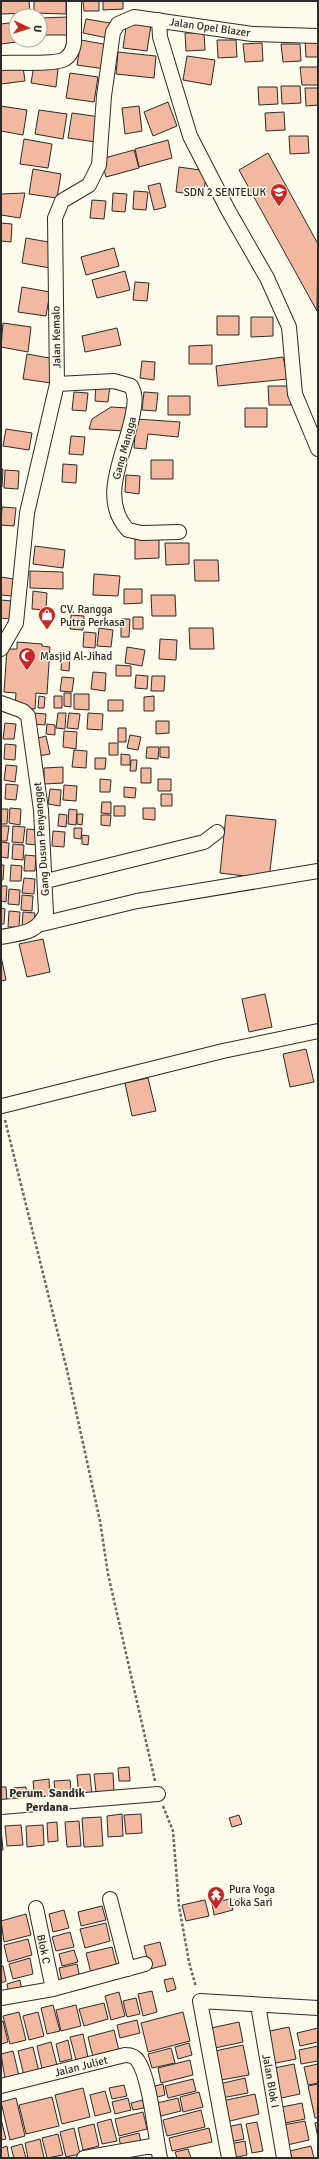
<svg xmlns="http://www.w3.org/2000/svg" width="319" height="2159" font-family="Signika,sans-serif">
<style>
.building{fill:#f2b8a0;stroke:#2b2b2b}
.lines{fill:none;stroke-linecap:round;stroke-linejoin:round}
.street-casing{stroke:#2b2b2b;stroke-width:16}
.path{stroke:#6a6964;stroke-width:2.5;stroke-dasharray:3 2;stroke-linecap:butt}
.street{stroke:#fdfbea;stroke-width:14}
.labels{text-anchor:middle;stroke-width:3;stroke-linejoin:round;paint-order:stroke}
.street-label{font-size:11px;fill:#2b2b2b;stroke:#fdfbea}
.poi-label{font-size:11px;fill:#2b2b2b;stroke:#fdfbea;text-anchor:start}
.neighbourhood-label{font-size:12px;font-weight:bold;fill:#2b2b2b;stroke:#fdfbea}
</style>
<rect width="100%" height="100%" fill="#fdfbea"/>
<path class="building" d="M1,1H29L30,13L1,14Z
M34,1H66V14L34,13Z
M83,1H99V11H84Z
M103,1H123V9L103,10Z
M68,17L69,35H41L40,18Z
M86,19L110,23L107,38L83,33Z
M127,21L151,25L147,51L123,48Z
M16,22V40H32L1,44V24Z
M185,33H204L205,50L186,51Z
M318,39V57H306L305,40Z
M81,40L109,45L105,69L77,65Z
M217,40H236L237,57L218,58Z
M262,43L263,61L245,62L243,44Z
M281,44H300L301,61L283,62Z
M118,52L156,56L154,78L116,74Z
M187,56L215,60L211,85L183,80Z
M34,65L58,69L56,87L31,83Z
M23,67L25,81L1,84V70Z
M300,67H318V85H302Z
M70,73L98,77L94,102L66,98Z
M281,86H300L301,103L282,104Z
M258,87H277L278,104L259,105Z
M305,88H318V105L306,106Z
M168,102L177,126L153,136L144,112Z
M1,106L27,110L23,135L1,131Z
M139,106L142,131L125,134L122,108Z
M39,110L67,114L63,139L35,134Z
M284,112L285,130L266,131L265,113Z
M72,113L100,117L96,142L68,138Z
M289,136H308L309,153L290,154Z
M24,139L52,144L48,168L20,164Z
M168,140L172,158L139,167L135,149Z
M134,150L139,168L106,177L101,159Z
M268,153L318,244L317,311L239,170Z
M179,167L207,171L203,196L176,192Z
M33,169L61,174L57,198L29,194Z
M160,183L166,207L154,210L148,186Z
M134,191L148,192L146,210L133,209Z
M25,193L20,218L1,215V194Z
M113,193L127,194L125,212L112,211Z
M92,200L106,201L104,219L90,218Z
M1,223L12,224L11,242L1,241Z
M26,238L54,243L50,268L22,263Z
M114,248L119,266L86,275L81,257Z
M125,271L130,290L97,298L92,280Z
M135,282L149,283L147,301L133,300Z
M22,287L50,292L46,316L18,312Z
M217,316H239V335H217Z
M251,317H273V336L251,337Z
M3,323L31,327L28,352L1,347Z
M117,328L121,345L85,352L82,336Z
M212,345V364H189V346Z
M27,354L55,359L51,383L23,379Z
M283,357L288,379L218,386L216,366Z
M142,361L155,362L154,380L140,378Z
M96,383L110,385L108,402L95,401Z
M268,386H291V405H269Z
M74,392L88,393L86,411L72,410Z
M144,392L158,393L156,411L142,410Z
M168,396H190V415H168Z
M111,407L128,408L126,431L89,429L92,419Z
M245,408H267V427H245Z
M136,419L180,422L178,437L148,434L146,449L134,448Z
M6,429L32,433L29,450L3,446Z
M71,436L85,437L83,455L69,454Z
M151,460H173V479H151Z
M63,464L77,465L76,483L62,482Z
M1,469H3L2,487H1Z
M5,470L19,471L18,489L4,488Z
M126,475L140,476L139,494L125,492Z
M2,507L16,508L14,526L1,525Z
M159,537V558L135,559V538Z
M165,543H189V564L166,565Z
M35,546L65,550L63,568L33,564Z
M194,560H218L219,581H195Z
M30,571L63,572V589L30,588Z
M94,574L120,576L118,596L93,595Z
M1,577L14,579L12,596L1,595Z
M124,589H142V603L124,604Z
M33,591L47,593L46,610L32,609Z
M151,595H175L176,616H152Z
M1,600L12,601L10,619L1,618Z
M71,615L84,616L83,630L70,629Z
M133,617H143V629H133Z
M121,619H130L129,637H121Z
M99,628L113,630L111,647L97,646Z
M189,628H213L214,649H190Z
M84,632L96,633L95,648L83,647Z
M160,639L177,640L176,660L159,659Z
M17,642L42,644V646L50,647L47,694L36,693L35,709L15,707L16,693L4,692L7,649H17Z
M127,647L145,650L142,666L125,663Z
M62,655L70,656L69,671L61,670Z
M116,665L131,666V676H116Z
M93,672L106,673L105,691L91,689Z
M136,675L148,676L147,689L135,688Z
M152,676H165L164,691H151Z
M62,677L74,678L72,692L60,691Z
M64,693H71V707L64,706Z
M74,694H89V710L74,709Z
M39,696L45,697L44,708H38Z
M54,696H62V708H54Z
M154,696V711H144V697Z
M108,700H123V711H108Z
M33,713L46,714L45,725L32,724Z
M58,713H66L65,729L56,728Z
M69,713L80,714L78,729L67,728Z
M88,713L103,714L102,730L87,729Z
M156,721H169V733L156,734Z
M5,723L16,724L14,739H3Z
M47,724L55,725V735L46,734Z
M118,728H126V742H118Z
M64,731L77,732L76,749L63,747Z
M130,735L141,737L138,750L127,748Z
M46,736L50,754L38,756L34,739Z
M109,743H118V755H109Z
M5,744L16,745L15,760L4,759Z
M147,747H159L158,759L146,758Z
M160,747H169V758L160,757Z
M74,750L87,751L86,768L72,767Z
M121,754L130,755V765H121Z
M95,758H106L105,769H95Z
M131,760H137L136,771H130Z
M6,765L17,766L15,782L4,780Z
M63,767V783L44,784V768Z
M141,768H151V783H141Z
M100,779L111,780L110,792H100Z
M158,779H171V791H158Z
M6,784L18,785L16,800L5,799Z
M64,785L77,786L76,801L63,800Z
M124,787L136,788L135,798L124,797Z
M50,789L61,790L60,806L48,804Z
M161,794H172V806H161Z
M102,802H111V814L101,813Z
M114,806H125V816H114Z
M10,808L21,809L20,825L9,823Z
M143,808H155V820L143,819Z
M1,809H8L7,824H1Z
M69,809L77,810L76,825L68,824Z
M59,814L67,815L66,827L58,826Z
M77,814H83L82,825L77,824Z
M101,815H111L110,826L101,825Z
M226,815L276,820L269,879L220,873Z
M1,826H9L7,841H1Z
M13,826L25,827L23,843L12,842Z
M74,828H82L81,839L74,838Z
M27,829L39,830L37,845L26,844Z
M53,831L65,832L64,847L52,846Z
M82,835L89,836L88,845L82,844Z
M1,842L9,843L8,858L1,857Z
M13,844L24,845L23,860L12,859Z
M25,855L36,856L35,871H24Z
M1,865H4L3,880H1Z
M11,865L22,866L21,881H10Z
M24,878L35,879L34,894L22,893Z
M1,886H7L6,902L1,901Z
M9,889L20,890L19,905L8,904Z
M22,895L33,896L32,911L21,910Z
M1,908L5,909L4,924H1Z
M9,911L20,912L19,927H8Z
M23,912L35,913L33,928L22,927Z
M43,939L50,972L27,977L19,944Z
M1,956L6,980L1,981Z
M265,994L272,1027L249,1032L242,999Z
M306,1049L314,1082L290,1087L283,1054Z
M148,1078L156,1111L132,1116L125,1083Z
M129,1767L130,1781H119L118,1768Z
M113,1773L114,1791L96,1792L94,1774Z
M90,1774L92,1797L79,1798L77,1775Z
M49,1779L50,1801L35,1802L33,1781Z
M70,1780L72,1799L56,1800L54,1781Z
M1,1787H6L7,1803H1Z
M26,1787L28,1804L14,1805L13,1788Z
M122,1814L123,1836L108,1837L107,1816Z
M141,1814L142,1833L126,1834L124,1815Z
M239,1815L242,1824L232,1827L229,1818Z
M101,1817L103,1846L84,1847L82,1818Z
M79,1821L81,1846L67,1847L65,1822Z
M57,1822L58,1841L48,1842L47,1823Z
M21,1825L23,1845L7,1846L5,1826Z
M43,1825L44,1845L27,1847L26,1826Z
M1,1829L3,1850H1Z
M244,1898L245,1904L236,1906L234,1900Z
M230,1899L233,1910L214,1915L212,1903Z
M205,1900L209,1916L186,1921L182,1905Z
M102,1906L106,1920L81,1926L78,1912Z
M64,1910L69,1928L53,1932L49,1914Z
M26,1914L31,1935L4,1942L1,1921Z
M106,1923L110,1941L85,1948L80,1929Z
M70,1932L74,1947L56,1951L52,1937Z
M28,1939L32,1955L8,1962L4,1945Z
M160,1942L166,1965L150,1969L144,1946Z
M112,1947L117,1967L91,1973L86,1953Z
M74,1950L78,1962L62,1966L59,1954Z
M30,1958L33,1974L13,1979L9,1964Z
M77,1964L80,1978L62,1982L59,1968Z
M1,1966H3L6,1981L1,1983Z
M173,1978L176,1989L167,1992L164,1980Z
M20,1980L22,1991L9,1994L7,1984Z
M152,1991L157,2012L143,2016L138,1994Z
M119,1992L125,2016L111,2020L105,1996Z
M136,1998L140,2014L127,2017L123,2001Z
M104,2003L108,2019L84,2026L79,2009Z
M53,2005L60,2031L47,2034L41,2008Z
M76,2005L81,2026L61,2031L56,2010Z
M19,2012L26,2040L10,2044L3,2016Z
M38,2012L44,2036L29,2040L23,2016Z
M183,2012L190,2041L148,2052L141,2023Z
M137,2020L140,2033L120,2038L117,2025Z
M3,2021L8,2042L1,2044V2022Z
M239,2022L243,2042L215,2048L211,2028Z
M289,2027L296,2059L271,2064L265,2032Z
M318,2028V2042L300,2046L297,2033Z
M114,2030L120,2055L94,2061L88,2037Z
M83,2034L88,2057L76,2060L70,2037Z
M68,2040L72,2059L60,2062L56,2044Z
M51,2042L58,2069L43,2073L37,2046Z
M189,2043L192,2055L178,2059L175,2047Z
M243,2045L249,2075L221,2080L215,2051Z
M318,2046V2061L301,2064L299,2050Z
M33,2047L39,2072L24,2076L18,2051Z
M171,2048L175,2063L152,2068L148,2054Z
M13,2051L19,2076L5,2079L1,2054Z
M190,2060L193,2075L161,2083L158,2068Z
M294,2064L300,2094L281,2098L274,2068Z
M318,2064V2083L308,2085L304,2067Z
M245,2078L248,2093L222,2098L219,2084Z
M193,2079L196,2091L168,2098L165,2086Z
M163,2084L165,2095L154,2098L151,2087Z
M318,2084V2118H315L308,2086Z
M124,2085L127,2096L112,2099L109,2088Z
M83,2088L90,2117L62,2124L55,2095Z
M105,2091L111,2112L95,2116L90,2095Z
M199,2092L203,2107L183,2112L180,2097Z
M255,2094L259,2114L226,2122L222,2101Z
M52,2097L59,2126L26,2134L19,2105Z
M16,2098L25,2136L10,2140L1,2102Z
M128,2098L131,2110L115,2114L112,2102Z
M178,2098L181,2111L161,2116L157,2103Z
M143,2100L144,2108L133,2110L131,2103Z
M302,2103L305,2119L285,2123L282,2107Z
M201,2110L205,2127L167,2136L163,2120Z
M143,2112L147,2129L119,2136L115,2119Z
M1,2119L6,2139L1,2140Z
M111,2119L117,2141L102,2144L97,2123Z
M305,2121L309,2140L287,2145L283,2125Z
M257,2122L263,2151L252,2153L246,2124Z
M318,2122V2138L315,2123Z
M94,2124L99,2146L83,2150L78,2128Z
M241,2124L244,2139L230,2142L227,2127Z
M74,2128L80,2154L66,2157L60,2132Z
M209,2128L212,2142L172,2151L169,2138Z
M139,2133L142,2146L122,2151L119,2138Z
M58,2134L63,2155L47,2158L42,2138Z
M40,2139L44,2158H28L25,2143Z
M245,2141L247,2155L233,2158L230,2144Z
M22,2144L26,2158H14L11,2147Z
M7,2146L9,2158H1V2148Z
M311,2146L314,2158H292L290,2151Z
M188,2149L191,2158H177L175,2152Z"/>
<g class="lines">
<defs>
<path id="street" d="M159,20L160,37L190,136L228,210L267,278L289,327L295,394L318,449
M1,63C14,62 55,65 65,59C71,55 73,50 74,43V1
M57,384L114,381L131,386C136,395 135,403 133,413C127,451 97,497 128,530L142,533L179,532
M1,649L16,623L27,513L57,384L55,218L62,201L89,185L99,165L104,96L113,32L118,24L134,17L252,34L318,36
M1,703L23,711L28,716L41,810L46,913C37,934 21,933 1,937
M46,881L204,842L217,832
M42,924L137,901L318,871
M2,1106L223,1051L318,1031
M1,1807L158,1794
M110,1899L128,1969
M36,1908L53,1989
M1,1998L53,1989L145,1964
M258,2005L284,2158
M1,2086L125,2055C130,2055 135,2056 138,2061C150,2078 155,2135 160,2158
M84,2158L157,2145
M229,2158L200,2001L318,2008"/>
</defs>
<use href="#street" class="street-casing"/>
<path class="path" d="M5,1120L67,1370L100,1521L108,1574L155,1781
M163,1806L173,1831L179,1906L189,1962L196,1987"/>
<use href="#street" class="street"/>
</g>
<defs>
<symbol id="school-pin" viewBox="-11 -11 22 30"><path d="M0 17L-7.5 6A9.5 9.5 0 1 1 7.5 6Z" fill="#c62828" stroke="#fdfbea"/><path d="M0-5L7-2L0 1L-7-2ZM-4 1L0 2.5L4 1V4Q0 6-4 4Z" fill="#fff"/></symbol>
<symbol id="shop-pin" viewBox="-11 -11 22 30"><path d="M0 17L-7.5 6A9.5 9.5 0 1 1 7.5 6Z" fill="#c62828" stroke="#fdfbea"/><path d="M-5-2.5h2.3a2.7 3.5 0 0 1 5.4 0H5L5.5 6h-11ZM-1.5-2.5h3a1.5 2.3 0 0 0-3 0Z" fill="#fff"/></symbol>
<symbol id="mosque-pin" viewBox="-11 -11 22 30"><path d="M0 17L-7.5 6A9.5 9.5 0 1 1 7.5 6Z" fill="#c62828" stroke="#fdfbea"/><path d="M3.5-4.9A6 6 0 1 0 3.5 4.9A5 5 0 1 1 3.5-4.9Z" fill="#fff"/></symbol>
<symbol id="temple-pin" viewBox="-11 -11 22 30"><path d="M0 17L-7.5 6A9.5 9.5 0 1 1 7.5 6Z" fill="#c62828" stroke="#fdfbea"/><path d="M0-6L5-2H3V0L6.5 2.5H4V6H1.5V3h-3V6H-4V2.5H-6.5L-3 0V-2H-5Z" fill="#fff"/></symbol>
</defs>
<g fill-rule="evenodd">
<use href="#school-pin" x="269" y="182" width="20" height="27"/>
<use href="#shop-pin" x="37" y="605" width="20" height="27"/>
<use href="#mosque-pin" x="17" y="646" width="20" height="27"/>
<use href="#temple-pin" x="206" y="1885" width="20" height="27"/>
</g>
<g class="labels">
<g class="street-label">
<text transform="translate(210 27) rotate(8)" y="4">Jalan Opel Blazer</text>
<text transform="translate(56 337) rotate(-91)" y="4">Jalan Kemalo</text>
<text transform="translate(124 448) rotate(-75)" y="4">Gang Mangga</text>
<text transform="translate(41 839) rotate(-94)" y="4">Gang Dusun Penyangget</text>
<text transform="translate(44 1949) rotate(78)" y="4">Blok C</text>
<text transform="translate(81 2066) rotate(-14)" y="4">Jalan Juliet</text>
<text transform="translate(271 2081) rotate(80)" y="4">Jalan Blok I</text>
</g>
<g class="poi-label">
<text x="266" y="196" text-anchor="end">SDN 2 SENTELUK</text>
<text x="60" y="613">CV. Rangga<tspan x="60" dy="13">Putra Perkasa</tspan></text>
<text x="40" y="660">Masjid Al-Jihad</text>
<text x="229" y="1893">Pura Yoga<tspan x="229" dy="13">Loka Sari</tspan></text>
</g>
<g class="neighbourhood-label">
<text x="47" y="1797">Perum. Sandik<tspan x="47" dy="14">Perdana</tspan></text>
</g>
</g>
<rect width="319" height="2159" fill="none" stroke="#2b2b2b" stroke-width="4"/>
<g transform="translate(28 28) rotate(94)"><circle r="19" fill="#fdfbea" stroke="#a9a89e"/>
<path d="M0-3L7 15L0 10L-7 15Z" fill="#c62828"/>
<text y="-6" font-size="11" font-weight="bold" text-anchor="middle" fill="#2b2b2b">U</text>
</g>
</svg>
